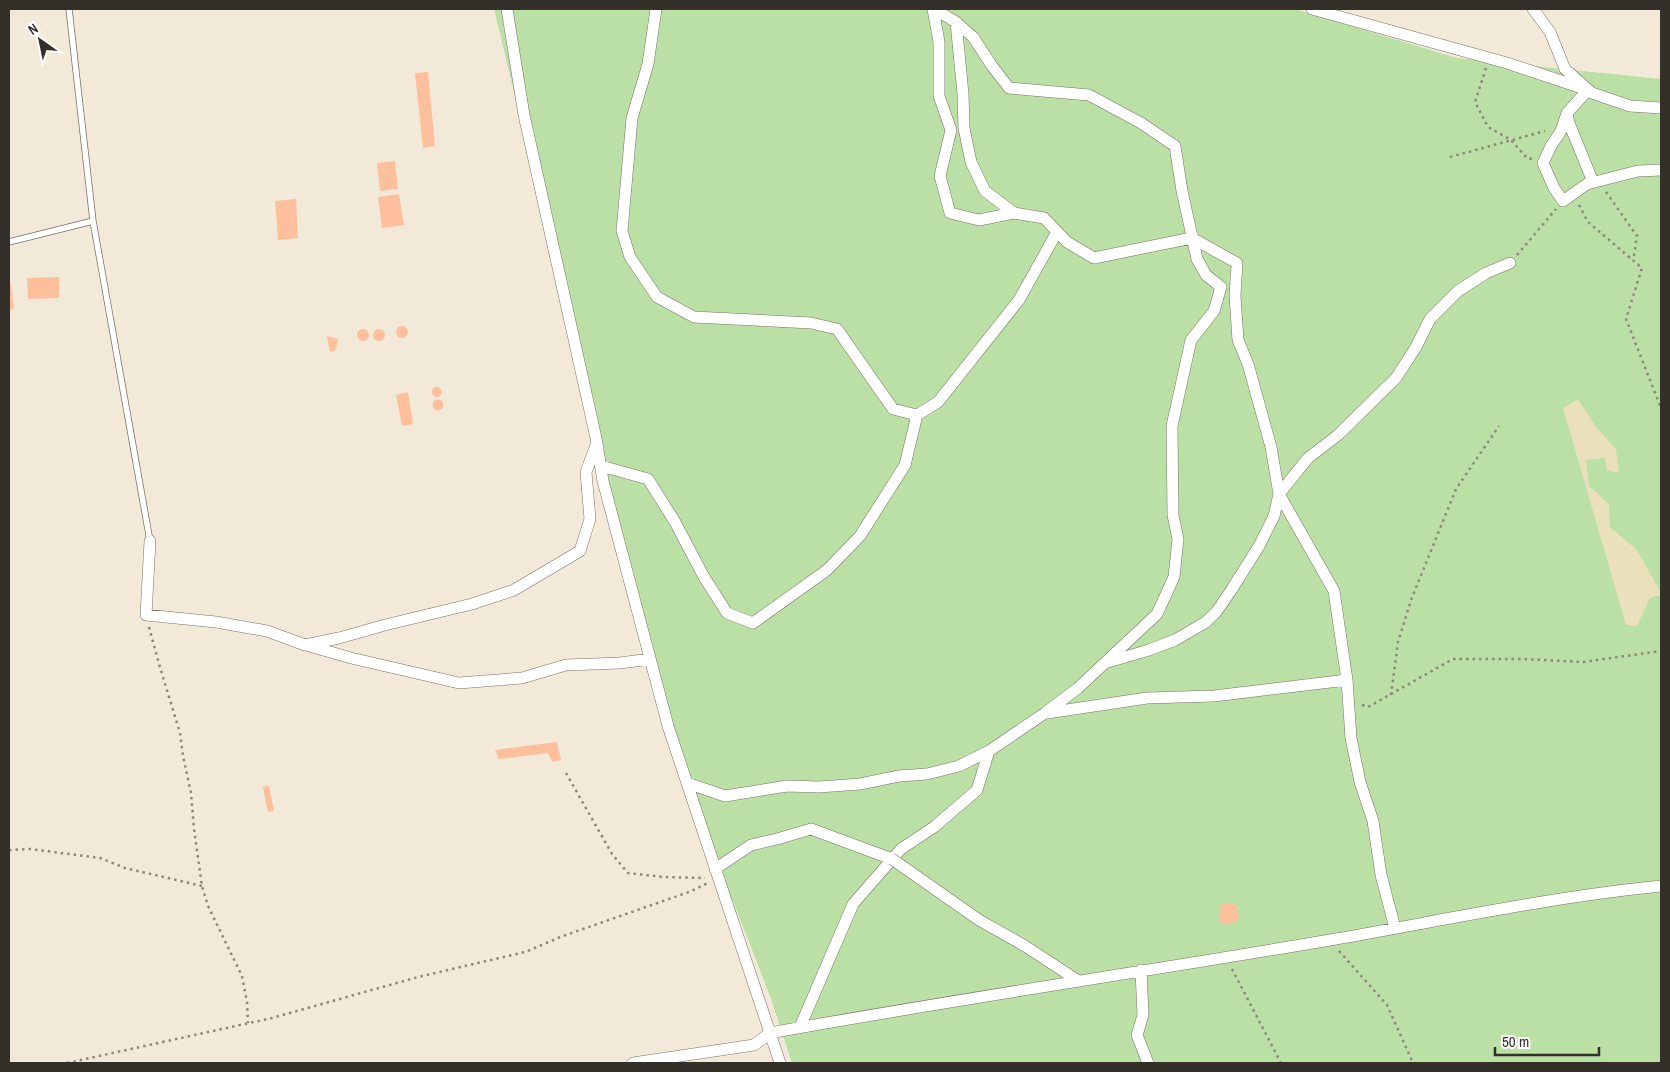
<svg xmlns="http://www.w3.org/2000/svg" width="1670" height="1072" font-family="'Archivo Narrow',sans-serif">
<style>
.green{fill:#bae0a5}
.sand{fill:#eae0bb}
.building{fill:#febf9d}
.lines{fill:none;stroke-linecap:round;stroke-linejoin:round}
.lane-casing{stroke:#7b7364;stroke-width:7}
.street-casing{stroke:#7b7364;stroke-width:12}
.path{stroke:#8e877c;stroke-width:2.5;stroke-dasharray:2.5 4;stroke-linecap:butt}
.lane{stroke:#fff;stroke-width:5.5}
.street{stroke:#fff;stroke-width:11}
.street-bridge-casing{stroke:#7b7364;stroke-width:12;stroke-linecap:butt}
.street-bridge{stroke:#fff;stroke-width:11}
</style>
<rect width="100%" height="100%" fill="#f2e9d8"/>
<path class="green" d="M494,9H1295L1457,58L1661,79V1063H792L770,996L687,783L619,529Z"/>
<path class="sand" d="M1578,399L1595,426L1616,449L1619,473L1607,470L1605,458L1586,460L1589,486L1609,504L1610,527L1637,550L1661,593V595L1650,598L1637,626L1626,625L1563,408Z"/>
<path class="building" d="M428,72L435,146L423,148L415,73Z
M395,161L398,189L380,191L377,163Z
M399,194L404,225L382,228L378,197Z
M296,199L298,238L278,240L275,201Z
M59,277V298L28,299L27,278Z
M9,284H11L14,309L9,310Z
M396 332a6 6 0 1 1 12 0a6 6 0 1 1-12 0Z
M373 335a6 6 0 1 1 12 0a6 6 0 1 1-12 0Z
M357 335a6 6 0 1 1 12 0a6 6 0 1 1-12 0Z
M327,336L338,339L336,350L330,352Z
M432 392a5 5 0 1 1 10 0a5 5 0 1 1-10 0Z
M408,392L413,424L402,426L396,395Z
M432.5 405a5.5 5.5 0 1 1 11 0a5.5 5.5 0 1 1-11 0Z
M557,742L561,760L552,762L548,753L499,759L495,750Z
M269,786L274,811L268,812L263,787Z
M1234,903L1237,908L1239,917L1237,922L1219,924L1221,904Z"/>
<g class="lines">
<defs>
<path id="lane" d="M69,9L93,221L150,541
M9,242L93,221"/>
<path id="street" d="M507,9L524,115L596,438L603,481L668,726L780,1063
M656,9L648,64L632,118L622,231L630,257L657,297L694,317L811,323L837,329L893,409L917,415L938,402L1019,300L1057,232
M933,9L939,42V96L951,130L940,176L950,213L979,220L1014,213L1044,218L1067,242L1094,258L1192,238L1237,263L1235,296L1238,340L1248,364L1271,447L1279,494L1274,516L1259,546L1232,589L1217,611L1206,622L1175,640L1149,650L1108,662
M934,9L956,22L963,94L964,128L971,162L985,191L1014,213
M1312,9L1507,63L1588,90L1567,113L1561,131L1551,146L1543,163L1554,188L1563,201L1587,184L1638,171L1661,170
M1533,9L1550,32L1565,69L1592,93L1630,106L1661,108
M1567,114L1569,123L1593,182
M601,466L648,479L675,522L704,577L727,613L753,623L827,570L860,536L905,465L917,415
M150,541L146,615L216,622L267,631L305,645L339,638L385,625L472,604L514,590L580,551L590,519L586,472L596,445
M306,645L351,658L459,683L522,678L566,665L620,663L650,659
M1047,713L1147,698L1214,696L1347,680
M687,783L725,796L787,786L819,787L860,784L899,776L927,774L959,766L989,751
M902,866L979,920L1025,946L1077,980
M715,869L751,845L777,839L811,829L892,859
M1395,928L1381,875L1373,821L1360,782L1351,738L1347,680L1334,591L1279,494L1308,458L1338,435L1396,378L1416,347L1430,319L1458,291L1486,273L1510,263
M1141,970L1143,1015L1137,1035L1148,1063
M800,1027L853,904L901,849L934,827L977,790L989,751L1045,713L1078,688L1157,614L1174,577L1178,539L1173,515L1172,426L1191,340L1214,311L1221,287L1206,275L1197,259L1182,191L1175,146L1141,123L1089,95L1009,88L992,66L973,37L956,22
M633,1063L754,1045L770,1033C956,999 1144,972 1330,940C1440,921 1550,897 1661,886"/>
</defs>
<use href="#lane" class="lane-casing"/>
<use href="#street" class="street-casing"/>
<path class="path" d="M1486,68L1475,102L1488,127L1511,140L1527,158L1532,159
M1450,157L1545,131
M1606,192L1637,236L1634,256L1629,257
M1579,205L1588,222L1642,268L1626,319L1661,408
M1517,255L1556,209
M149,627L159,664L180,733L183,756L191,793L194,829L202,886L208,906L242,976L247,1002L248,1023
M1391,695L1398,642L1411,600L1456,489L1499,426
M1362,705L1368,707L1453,659H1523L1583,662L1661,651
M566,773L612,854L628,873L663,877L705,878
M9,850L30,849L100,858L125,868L202,886
M1339,951L1387,1005L1413,1063
M1232,969L1281,1063
M67,1063L272,1018L418,977L525,952L563,936L689,892L708,883"/>
<use href="#lane" class="lane"/>
<use href="#street" class="street"/>
<defs>
<path id="street-bridge" d="M892,859L902,866"/>
</defs>
<use href="#street-bridge" class="street-bridge-casing"/>
<use href="#street-bridge" class="street-bridge"/>
</g>
<rect width="1670" height="1072" fill="none" stroke="#332f29" stroke-width="20"/>
<g transform="translate(40 40) rotate(327)" stroke="#ffffff" stroke-width="4" paint-order="stroke">
<path d="M0-4L9 19L0 12L-9 19Z" fill="#332f29"/>
<text y="-8" font-size="14" font-weight="bold" text-anchor="middle" fill="#332f29">N</text>
</g>
<path d="M1495 1047v8h104v-8" fill="none" stroke="#332f29" stroke-width="2.5"/>
<text x="1502" y="1047" font-size="15" fill="#332f29" stroke="#ffffff" stroke-width="4" paint-order="stroke">50 m</text>
</svg>
